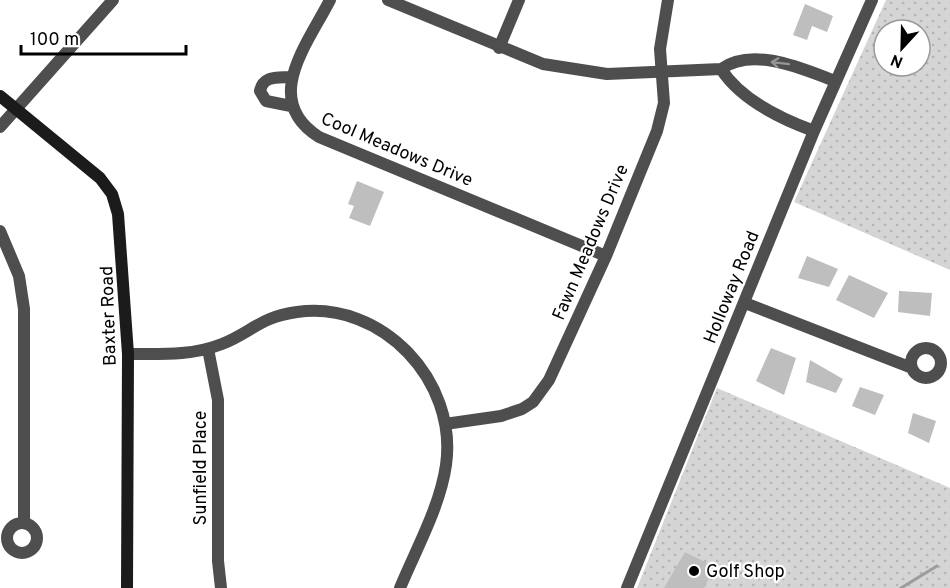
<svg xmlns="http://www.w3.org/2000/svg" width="950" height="588" font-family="Overpass,sans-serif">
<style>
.grass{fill:url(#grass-dots);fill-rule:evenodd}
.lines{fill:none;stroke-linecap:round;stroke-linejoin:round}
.stream{stroke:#9c9c9c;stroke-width:3}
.building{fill:#bebebe}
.minor{stroke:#4e4e4e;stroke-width:12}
.tertiary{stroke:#4e4e4e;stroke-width:12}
.secondary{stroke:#1b1b1b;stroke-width:12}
.oneway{stroke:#959595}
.poi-dot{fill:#000;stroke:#fff;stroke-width:2}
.labels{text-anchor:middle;stroke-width:4.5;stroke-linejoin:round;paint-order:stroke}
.street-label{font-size:18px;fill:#000;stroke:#fff}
.poi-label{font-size:18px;fill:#000;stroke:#fff;text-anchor:start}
</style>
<defs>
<pattern id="grass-dots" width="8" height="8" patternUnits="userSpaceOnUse" patternTransform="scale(1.5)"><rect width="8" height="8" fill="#d5d5d5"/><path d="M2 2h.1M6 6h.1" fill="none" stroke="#b5b5b5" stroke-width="1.8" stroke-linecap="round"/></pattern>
</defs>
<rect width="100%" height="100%" fill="#fff"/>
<path class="grass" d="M886,0H950V270L794,202ZM884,30H920V66H884Z
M717,388L950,488V588H637Z"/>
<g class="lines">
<path class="stream" d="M901,588L937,566"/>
</g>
<path class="building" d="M805,4L833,16L827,32L812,26L807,40L793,35Z
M357,181L384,192L370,226L349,218L354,206L348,204Z
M807,256L838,269L829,287L798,278Z
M849,275L888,293L874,318L836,300Z
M899,291L932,293L930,316L898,312Z
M771,348L796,358L784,395L756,381Z
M810,360L843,379L836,393L806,382Z
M860,387L884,395L875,415L852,406Z
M913,413L936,421L929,443L908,433Z
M685,552L715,567L704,588H664Z"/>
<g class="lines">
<path class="minor" d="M330,0C307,45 261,100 319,137L606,256
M499,48L519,0
M291,106L266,101L260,91C263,75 278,78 291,77
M0,127L113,0
M0,231L19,276L24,309V523
M745,303L912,368
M911 363a15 15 0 1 1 30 0a15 15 0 1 1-30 0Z
M208,349L218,400V561L221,588
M128,354C161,354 191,356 222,344C252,332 260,317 297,312C382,300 458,381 446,465C440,507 416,549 400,588
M445,424L501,416L522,409L533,402L549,380L606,256L657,131L664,103L660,49L668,0
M7 538a15 15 0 1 1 30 0a15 15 0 1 1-30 0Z"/>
<path class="tertiary" d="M388,0L543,64L607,74L721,69C753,46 803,69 835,81
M721,69C741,100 781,119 814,131
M627,588L814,131L872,0"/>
<path class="secondary" d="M0,96L100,178L112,194L118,214L128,354L127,588"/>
</g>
<defs><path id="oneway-shaft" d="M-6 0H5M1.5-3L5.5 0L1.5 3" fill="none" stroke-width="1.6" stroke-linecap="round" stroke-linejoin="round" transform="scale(1.5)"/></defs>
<use class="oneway" href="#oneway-shaft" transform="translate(780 63) rotate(-173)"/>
<circle class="poi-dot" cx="694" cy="571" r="6"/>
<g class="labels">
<g class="street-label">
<text transform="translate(397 149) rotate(23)" y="6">Cool Meadows Drive</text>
<text transform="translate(590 242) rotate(-67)" y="6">Fawn Meadows Drive</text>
<text transform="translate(731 287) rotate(-68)" y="6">Holloway Road</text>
<text transform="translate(108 316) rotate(-92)" y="6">Baxter Road</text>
<text transform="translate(200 468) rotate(-90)" y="6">Sunfield Place</text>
</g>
<g class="poi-label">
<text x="706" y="577">Golf Shop</text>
</g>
</g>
<g transform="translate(902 48) rotate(202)"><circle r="28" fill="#ffffff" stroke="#999999" stroke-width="1.5"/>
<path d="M0-4.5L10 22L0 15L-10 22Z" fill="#000000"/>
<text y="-9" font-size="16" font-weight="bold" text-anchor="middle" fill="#000000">N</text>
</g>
<path d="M21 45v9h165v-9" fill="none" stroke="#000000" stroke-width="3"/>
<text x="30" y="45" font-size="18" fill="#000000" stroke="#ffffff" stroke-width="4.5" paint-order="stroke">100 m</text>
</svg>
